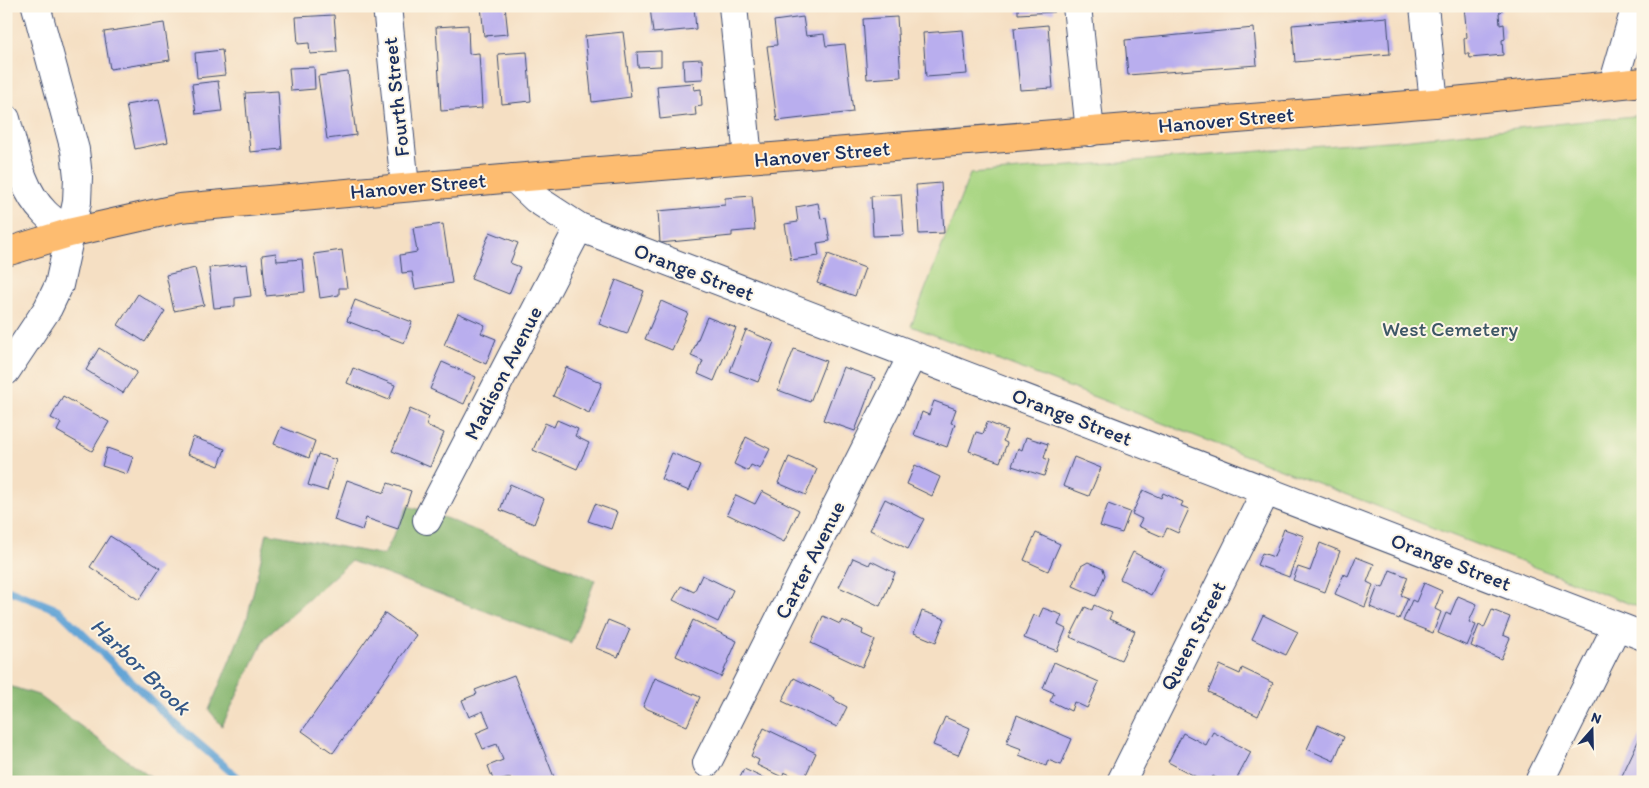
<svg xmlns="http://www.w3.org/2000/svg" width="1649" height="788" font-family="Itim,sans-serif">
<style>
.green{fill:#a8d582;stroke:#628270}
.forest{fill:#86b670;stroke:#507267}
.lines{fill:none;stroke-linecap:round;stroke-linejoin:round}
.stream{stroke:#61a3d5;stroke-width:8}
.building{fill:#b9aeee}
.minor-casing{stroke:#3c496d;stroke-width:30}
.major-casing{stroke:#3c496d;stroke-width:30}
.minor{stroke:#fff;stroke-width:28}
.major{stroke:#fdbc6f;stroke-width:28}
.labels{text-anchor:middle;stroke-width:4;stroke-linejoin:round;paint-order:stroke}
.street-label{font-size:21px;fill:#1b2f5e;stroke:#fcf5e5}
.park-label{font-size:21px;fill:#3e5867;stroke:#fcf5e5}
.water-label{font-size:22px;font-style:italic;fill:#345888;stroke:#fcf5e5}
</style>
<rect width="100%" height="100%" fill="#fcf5e5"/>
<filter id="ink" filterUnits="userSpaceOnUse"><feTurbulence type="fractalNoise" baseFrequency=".02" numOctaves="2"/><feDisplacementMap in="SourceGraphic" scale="10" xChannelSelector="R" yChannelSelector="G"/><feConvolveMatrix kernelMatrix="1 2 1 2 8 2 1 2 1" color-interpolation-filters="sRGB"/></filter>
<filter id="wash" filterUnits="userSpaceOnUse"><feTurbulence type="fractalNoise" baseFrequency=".0096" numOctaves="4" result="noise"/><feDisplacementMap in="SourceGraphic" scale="20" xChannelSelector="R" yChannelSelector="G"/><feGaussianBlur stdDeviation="1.12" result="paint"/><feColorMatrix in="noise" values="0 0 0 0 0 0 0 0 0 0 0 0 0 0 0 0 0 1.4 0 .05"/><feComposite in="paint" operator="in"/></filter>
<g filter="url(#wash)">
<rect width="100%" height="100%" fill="#f5dfc3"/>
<path class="green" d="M1643,115V609L911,326L970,174L1401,140Z"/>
<path class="forest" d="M408,506L448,519L595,580L571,643L351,561L265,638L222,726L209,710L247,619L267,533L384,555Z
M6,685L38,695L157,782H6Z"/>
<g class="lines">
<path class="stream" d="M6,589L58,610L172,721L243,782"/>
</g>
<g id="blocks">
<path class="building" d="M481,6H505L508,34L484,36Z
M661,6H694L696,29L653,33L650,7Z
M1018,6H1053L1054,12L1018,14Z
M1464,6H1501L1502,11L1499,13L1500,25L1504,24L1505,39L1502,40L1503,55L1470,58L1469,54H1465L1464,39L1467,37Z
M334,15L337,52L310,54L309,43L298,44L296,17Z
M803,17L806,36L824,34L826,46L845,44L853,112L777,121L767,46L777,45L774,21Z
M897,17L901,77L867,79L863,19Z
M1387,17L1390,54L1295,62L1292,25Z
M164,23L170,60L110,69L104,32Z
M468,25L469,54L479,53L482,108L441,111L436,27Z
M1048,25L1053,88L1020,90L1014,28Z
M1254,28L1257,65L1128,75L1125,40Z
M963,30L967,74L926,77L923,33Z
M623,32L631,97L592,102L585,36Z
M222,50L225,75L197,78L195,53Z
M661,51V66L638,67L637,52Z
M527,52L531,101L502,104L498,54Z
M702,59L703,79L684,80L683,60Z
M314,67L315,89L291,91L289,68Z
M348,72L356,135L327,139L318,76Z
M218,81L222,111L196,114L192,84Z
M693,83L694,90L701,89L702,106L695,107L696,115L660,119L657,86Z
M278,91L282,149L250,152L245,93Z
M159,99L168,142L135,149L126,105Z
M941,183L944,233L919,234L916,185Z
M901,194L904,235L873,236L871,196Z
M752,196L755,230L732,232V236L660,243L658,211L725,205V198Z
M818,203L821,219L826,218L830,241L817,243L819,256L791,260L785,224L798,222L796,207Z
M443,224L452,283L415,289L412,272L402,273L400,255L417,252L413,228Z
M490,232L518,243L510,263L520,267L509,294L471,279Z
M342,250L347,288H339V295L320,298L314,254Z
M276,253L277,261L302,259L305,292L266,296L262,255Z
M828,254L865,268L855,296L817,283Z
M247,264L251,296L235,298V306L214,308L209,268Z
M195,268L204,305L174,311L166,275Z
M616,280L644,291L627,334L599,324Z
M138,294L165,311L145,342L118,325Z
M355,300L412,322L404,343L347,321Z
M661,301L688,313L672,350L645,339Z
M458,313L485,325L481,333L496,339L486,364L444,345Z
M707,317L736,328L714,381L698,374L703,361L691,356Z
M746,330L774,342L758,382L730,371Z
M99,348L137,372L123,393L86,370Z
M794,349L826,361L810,402L778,390Z
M442,362L476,377L464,404L430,389Z
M566,367L602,383L589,413L553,396Z
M843,367L875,378L855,431L823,420Z
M353,368L395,385L389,400L347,383Z
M63,396L109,422L92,451L57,431L61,423L51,418Z
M934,401L956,409L951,423L955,424L947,447L914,435L922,412L929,415Z
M410,409L429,417L426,425L444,433L430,467L392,451Z
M557,420L578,429L575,436L589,443L577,469L533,450L545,423L554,427Z
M987,422L1007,430L1003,441L1007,443L1000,462L969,451L976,432L983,434Z
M281,427L315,441L309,458L274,444Z
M193,437L225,449L219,466L187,454Z
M746,437L770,449L760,469L751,465L748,471L734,464Z
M1026,437L1048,444L1044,458L1049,460L1044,476L1012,466L1018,448L1022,450Z
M107,448L133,457L127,474L102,466Z
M672,453L700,465L689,491L661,479Z
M318,454L336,460L327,491L308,485Z
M789,457L817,469L806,495L778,483Z
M1074,457L1101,468L1089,496L1063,486Z
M915,465L940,477L932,496L907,484Z
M347,480L384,493L388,483L411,491L398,529L366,518L362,530L334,520Z
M510,484L544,499L534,524L500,510Z
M1143,490L1161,498L1163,493L1183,502L1181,506L1189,509L1178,533L1167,528L1163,537L1138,526L1142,519L1132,514Z
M762,491L799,510L784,542L727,514L736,495L755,504Z
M885,499L924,519L908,549L870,530Z
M595,504L617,512L611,529L588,521Z
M1108,504L1130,512L1122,533L1100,526Z
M1284,529L1304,536L1289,577L1257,565L1262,553L1274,557Z
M1036,533L1060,544L1048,571L1024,560Z
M110,536L160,568L139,600L90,567Z
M1320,543L1340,551L1325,592L1293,580L1298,567L1310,571Z
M1133,552L1164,568L1151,595L1120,579Z
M1356,557L1374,564L1367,582L1373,585L1365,607L1335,594L1344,574L1348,576Z
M853,558L869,565L871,561L895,573L880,606L839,587Z
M1088,562L1103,569L1105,575L1096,596L1073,586L1081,566Z
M1390,570L1408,577L1401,595L1408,598L1399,619L1370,607L1378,586L1383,588Z
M702,575L733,590L718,622L673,600L681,586L694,592Z
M1424,583L1442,591L1435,609L1441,612L1433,633L1403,621L1412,600L1416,602Z
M1458,596L1477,604L1469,622L1476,625L1467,646L1438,633L1446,613L1450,615Z
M1094,605L1112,613L1109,619L1135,631L1121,660L1070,637L1085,607L1092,610Z
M1043,608L1062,615L1058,625L1066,629L1057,651L1024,638L1034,615L1039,617Z
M1492,610L1510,617L1503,635L1510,638L1501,659L1471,646L1479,625L1484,628Z
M922,611L945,619L936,642L914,633Z
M385,613L416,635L333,753L302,731Z
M1263,615L1298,632L1286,655L1252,639Z
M823,616L840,624L842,620L863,630L862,634L875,640L862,667L811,643Z
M608,620L630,629L618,657L596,648Z
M693,620L737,641L721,677L676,656Z
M1054,662L1099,682L1087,708L1074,702L1071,711L1050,701L1054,693L1043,688Z
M1220,665L1240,674L1242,668L1273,683L1258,716L1208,692Z
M514,675L556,782H511L510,778L494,782L488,766L503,760L497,744L483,749L476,733L490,727L483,711L469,717L462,700L477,694L475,690Z
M655,678L700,697L687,726L643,707Z
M794,678L835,698L834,700L847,707L837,727L782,701Z
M1017,715L1072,739L1061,765L1048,760L1046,766L1019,755L1022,749L1006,743Z
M945,717L970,728L958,755L933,745Z
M1318,725L1344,737L1334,761L1307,749Z
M764,728L816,753L803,781L784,772L782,777L757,765L759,760L751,756Z
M1643,731V782H1619Z
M1213,732L1251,752L1235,782H1223L1213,776L1210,782H1206L1168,762L1183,733L1206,745Z
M744,769L772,782H738Z"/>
</g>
</g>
<g filter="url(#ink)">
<use href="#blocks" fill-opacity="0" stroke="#3c496d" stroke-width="1"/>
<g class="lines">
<defs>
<path id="minor" d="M387,6L405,187
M733,6L748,159
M1077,6L1090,132
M1424,6L1434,103
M1613,85L1636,6
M6,119C15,151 20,188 45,213C52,220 61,226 69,233
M514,178L536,199L579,227L1643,636
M6,371L48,308L59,285L77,202L78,177L75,150L36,6
M427,520L579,227
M707,763L912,356
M1121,782L1266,491
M1539,782L1617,626"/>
<path id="major" d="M6,252L69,233L180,208L514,178L1434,103L1643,82"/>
</defs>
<use href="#minor" class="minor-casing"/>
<use href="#major" class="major-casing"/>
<use href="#minor" class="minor"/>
<use href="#major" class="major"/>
</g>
</g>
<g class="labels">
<g class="street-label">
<text transform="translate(396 97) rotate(-96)" y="7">Fourth Street</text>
<text transform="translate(1226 120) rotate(-5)" y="7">Hanover Street</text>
<text transform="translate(822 154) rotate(-5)" y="7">Hanover Street</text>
<text transform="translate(418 186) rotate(-5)" y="7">Hanover Street</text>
<text transform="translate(694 272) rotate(21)" y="7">Orange Street</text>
<text transform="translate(503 373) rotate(-63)" y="7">Madison Avenue</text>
<text transform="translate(1072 417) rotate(21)" y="7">Orange Street</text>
<text transform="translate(810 560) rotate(-63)" y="7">Carter Avenue</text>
<text transform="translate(1451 562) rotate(21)" y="7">Orange Street</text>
<text transform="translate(1193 636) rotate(-63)" y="7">Queen Street</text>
</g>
<g class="park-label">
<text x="1450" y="336">West Cemetery</text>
</g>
<g class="water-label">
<text transform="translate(141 666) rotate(44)" y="8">Harbor Brook</text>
</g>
</g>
<rect width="1649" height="788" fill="none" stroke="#fcf5e5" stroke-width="25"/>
<g transform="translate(1592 730) rotate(20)" stroke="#fcf5e5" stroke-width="4" paint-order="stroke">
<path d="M0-4L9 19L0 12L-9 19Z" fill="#1b2f5e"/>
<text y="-8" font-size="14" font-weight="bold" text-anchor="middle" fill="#1b2f5e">N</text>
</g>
</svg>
